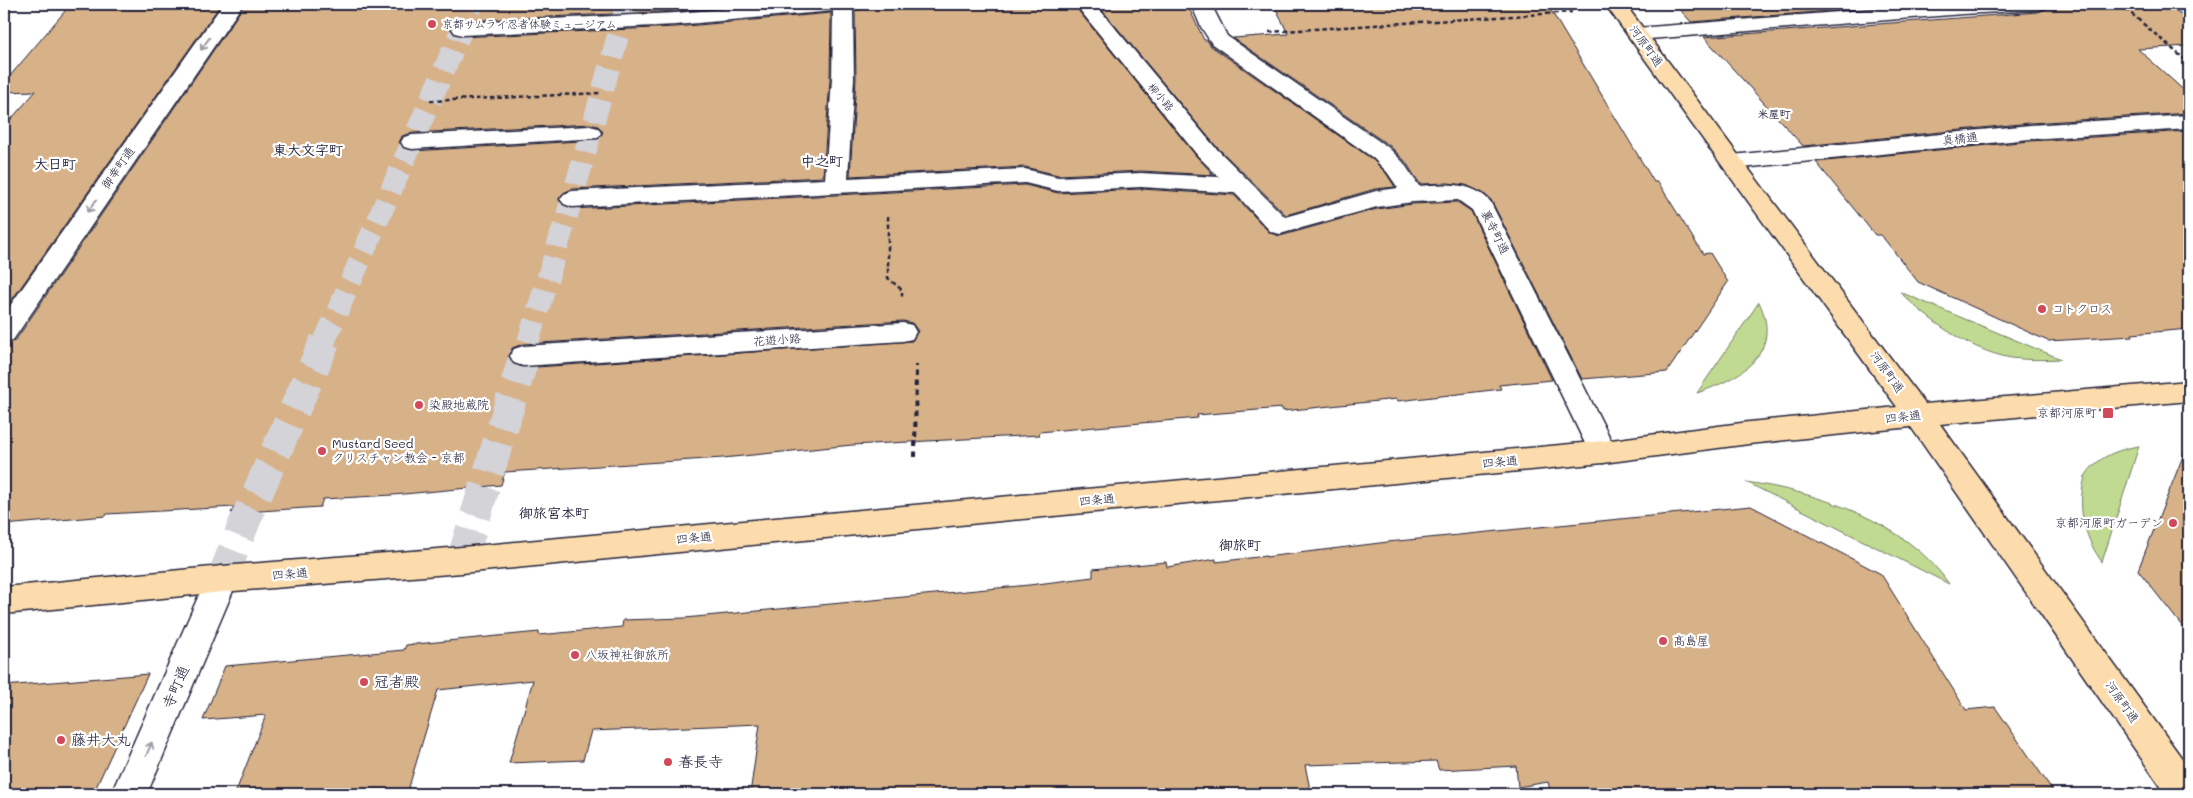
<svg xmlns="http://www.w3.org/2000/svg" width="2193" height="798" font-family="Mali,'Klee One',sans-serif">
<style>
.green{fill:#c1da91;stroke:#727e66}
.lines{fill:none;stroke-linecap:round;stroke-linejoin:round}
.river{fill:#9ccaf7;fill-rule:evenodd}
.building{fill:#d7b188;stroke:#22223b;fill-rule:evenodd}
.street-tunnel-far1{stroke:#d3d3d8;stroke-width:22;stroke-dasharray:22 11;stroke-linecap:butt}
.street-tunnel{stroke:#d3d3d8;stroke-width:31;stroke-dasharray:31 15;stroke-linecap:butt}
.lane-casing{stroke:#22223b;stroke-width:3}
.street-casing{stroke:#22223b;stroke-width:3}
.primary-casing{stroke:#22223b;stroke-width:3}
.path-far1{stroke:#22223b;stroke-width:2.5;stroke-dasharray:4.5 3;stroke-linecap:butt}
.path{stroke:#22223b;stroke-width:4;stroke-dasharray:5.5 4.5;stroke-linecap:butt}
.lane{fill:#fff;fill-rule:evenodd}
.street{fill:#fff;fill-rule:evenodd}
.primary{fill:#fcdcac;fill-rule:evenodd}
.oneway{stroke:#9c9ca7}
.poi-dot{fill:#d1495b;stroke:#fff;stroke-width:2}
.labels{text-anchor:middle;stroke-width:4.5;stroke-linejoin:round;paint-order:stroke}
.far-poi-label{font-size:11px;fill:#22223b;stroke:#fff;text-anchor:start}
.far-street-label{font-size:11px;fill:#22223b;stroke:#fff}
.far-neighbourhood-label{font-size:11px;font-weight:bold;fill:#22223b;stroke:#fff}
.street-label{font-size:12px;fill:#22223b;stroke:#fff}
.poi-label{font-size:12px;fill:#22223b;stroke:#fff;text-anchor:start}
.neighbourhood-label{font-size:14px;font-weight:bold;fill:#22223b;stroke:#fff}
.near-poi-label{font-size:15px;fill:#22223b;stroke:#fff;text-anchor:start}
.near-street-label{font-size:15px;fill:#22223b;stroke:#fff}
</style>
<rect width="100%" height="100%" fill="#fff"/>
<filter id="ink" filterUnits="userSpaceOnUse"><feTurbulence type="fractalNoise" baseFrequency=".02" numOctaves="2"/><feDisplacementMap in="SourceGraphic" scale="10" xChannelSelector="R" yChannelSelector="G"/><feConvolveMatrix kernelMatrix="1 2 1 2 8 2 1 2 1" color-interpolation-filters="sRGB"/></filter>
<g filter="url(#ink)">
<path class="green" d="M1900,292L2061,359C2044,360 2028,360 2011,358C1969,350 1929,321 1900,292Z
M1759,302C1784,354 1739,379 1697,393Z
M2139,446L2102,562C2086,540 2078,513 2083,486C2084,483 2084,478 2086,475C2097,457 2119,449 2139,446Z
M1746,482C1818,492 1907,522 1949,584Z"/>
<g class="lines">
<path class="river" d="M2152,4H2189V28L2167,22Z"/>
</g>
<path class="building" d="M71,4H221L4,311V127L36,91L4,92V83Z
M245,4H764L676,11L462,21L454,23L450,29L454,35L462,37L676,27L831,13L830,79L823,177L572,189L563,193L559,200L563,206L572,209L1025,185L1058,193L1141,189L1234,195L1270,233L1280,236L1377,209L1413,204L1457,202L1471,211L1552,380L1499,385L1501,389L1398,401L1397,399L1283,411L1282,408L1197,415L1198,418L1039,432L1040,435L852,445L723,458L505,472L501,485L393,495L323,499L320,507L231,513L234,507L107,514L106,516L4,525V344L15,341ZM590,124L598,126L603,132L598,140L412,151L404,149L399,143L402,136L412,133ZM903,321L912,323L918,331L912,341L523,368L513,365L508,357L512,348L523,344Z
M863,4H1073L1197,157L1214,175L1141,171L1058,175L1025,167L850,176L856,79L855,11L860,9Z
M1097,4H1187L1204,40H1207L1211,46L1372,159L1386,173L1395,187L1375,189L1286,215L1215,145Z
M1274,4H1547L1654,182H1658L1703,254L1710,253L1728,282L1667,372L1582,379L1491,200L1483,193L1466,185L1448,183L1420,184L1405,161L1390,146L1233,38L1288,34Z
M1675,4H1849L1854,9L1691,22Z
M2050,4H2169L2189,22V46L2138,49L2189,95V113L2030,123L1803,146L1704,37L2038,12L2046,9Z
M2189,131V329L2132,334L2133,336L2048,341L1918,282L1881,235H1875L1816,162L2030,141Z
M2187,446H2189V635L2138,570Z
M1751,506L1881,574L1966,710L1995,707L2055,794H1551L1548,782L1518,787L1516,766L1439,770L1436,761L1305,765L1311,794H750L760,724L591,731L583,760L509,763L533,680L438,690L408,790L358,794H235L266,715L203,720L225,666L404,650L406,645L539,632V635L622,627L623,620L685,618L1029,585L1093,577V569L1166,562L1167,567L1216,559V562L1266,556V557L1388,542Z
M148,674L93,794H4V686Z"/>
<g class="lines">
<path class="street-tunnel-far1" d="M324,342L473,4
M528,342L572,199L627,4"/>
<path class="street-tunnel" d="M462,560L529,341
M222,579L245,521L325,341"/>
<defs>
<path id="lane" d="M1941,4H2048L2045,8L2038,10L1963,14L1637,40L1630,38L1627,34L1630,30L1637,28Z
M2189,115V129L2030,139L1732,169L1724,167L1721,162L1724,157L1732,155L2030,125Z"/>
<path id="street" d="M223,4H243L13,340L4,342V314Z
M784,4H861L858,8L853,9L854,79L848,178L1025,169L1058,177L1141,173L1219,177L1198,156L1075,4H1095L1214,146L1285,217L1376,191L1398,188L1387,172L1373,158L1212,44L1201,27L1191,4H1211L1227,36L1389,148L1403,162L1419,186C1445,184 1471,181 1490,201L1617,452L1613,460L1603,463L1593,460L1472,210L1458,200L1413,202L1377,207L1280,234L1271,232L1235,193L1141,187L1058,191L1025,183L572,207L564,204L560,199L564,194L572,191L825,179L832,79L833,11L676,25L462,35L455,33L452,29L455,25L462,23L676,13Z
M590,126L598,128L601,133L598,138L412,149L404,147L401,142L404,137L412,135Z
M903,323L912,325L916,332L912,339L903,341L523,366L514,363L510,356L514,349L523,346Z
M222,566L233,570L238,579L147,794H111L206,579L211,570Z"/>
<path id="primary" d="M1605,4H1625L1925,404L2189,381V401L1940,424L2189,768V794H2166L1911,427L1749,444L1603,463L462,573L222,592L4,614V587L222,566L462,547L1603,441L1749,422L1897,407Z"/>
</defs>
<use href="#lane" class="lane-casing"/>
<use href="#street" class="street-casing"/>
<use href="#primary" class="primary-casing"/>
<path class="path-far1" d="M2120,4L2189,63
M1269,32L1572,12
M430,101L601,93
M888,216V278L902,290V298"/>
<path class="path" d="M915,457L916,365"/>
<use href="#lane" class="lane"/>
<use href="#street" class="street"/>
<use href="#primary" class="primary"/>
</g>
<defs><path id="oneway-shaft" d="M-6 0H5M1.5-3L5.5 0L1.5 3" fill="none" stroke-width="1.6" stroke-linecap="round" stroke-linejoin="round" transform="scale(1.25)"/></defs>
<g class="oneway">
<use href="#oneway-shaft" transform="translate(205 44) rotate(125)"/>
<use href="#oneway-shaft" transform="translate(92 206) rotate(125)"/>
<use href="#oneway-shaft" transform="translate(149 749) rotate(-67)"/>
</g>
</g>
<g class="poi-dot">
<circle cx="432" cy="24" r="5"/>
<circle cx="2042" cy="309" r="5"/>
<circle cx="419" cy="405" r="5"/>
<rect x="2102" y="407" width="12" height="12" rx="2.5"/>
<circle cx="322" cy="451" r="5"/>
<circle cx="2173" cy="523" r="5"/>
<circle cx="1663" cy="641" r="5"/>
<circle cx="575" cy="655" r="5"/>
<circle cx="364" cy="682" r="5"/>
<circle cx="61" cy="740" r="5"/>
<circle cx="668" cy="762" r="5"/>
</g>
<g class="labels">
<g class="far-poi-label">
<text x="442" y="28">京都サムライ忍者体験ミュージアム</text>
</g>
<g class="far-street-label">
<text transform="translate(1161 97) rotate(50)" y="4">柳小路</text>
</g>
<g class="far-neighbourhood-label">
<text x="1774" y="118">米屋町</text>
</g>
<g class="street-label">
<text transform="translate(1646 46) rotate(54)" y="4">河原町通</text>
<text transform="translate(1960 139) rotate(-6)" y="4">真橋通</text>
<text transform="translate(118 168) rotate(-55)" y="4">御幸町通</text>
<text transform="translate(1495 232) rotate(64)" y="4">裏寺町通</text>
<text transform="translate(777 340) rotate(-4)" y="4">花遊小路</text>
<text transform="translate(1887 372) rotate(54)" y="4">河原町通</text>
<text transform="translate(1903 417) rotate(-6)" y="4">四条通</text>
<text transform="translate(1500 462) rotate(-5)" y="4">四条通</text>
<text transform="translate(1097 500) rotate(-5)" y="4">四条通</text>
<text transform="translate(694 538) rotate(-5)" y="4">四条通</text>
<text transform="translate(290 574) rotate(-4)" y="4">四条通</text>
<text transform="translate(2122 702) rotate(55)" y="4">河原町通</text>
</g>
<g class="poi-label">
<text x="2052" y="313">コトクロス</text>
<text x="429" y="409">染殿地蔵院</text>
<text x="2097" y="417" text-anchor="end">京都河原町</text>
<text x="332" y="448">Mustard Seed<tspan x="332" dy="14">クリスチャン教会 - 京都</tspan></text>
<text x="2163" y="527" text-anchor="end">京都河原町ガーデン</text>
<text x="1673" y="645">髙島屋</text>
<text x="585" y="659">八坂神社御旅所</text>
</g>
<g class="neighbourhood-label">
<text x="308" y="155">東大文字町</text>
<text x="822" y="166">中之町</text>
<text x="55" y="169">大日町</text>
<text x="554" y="518">御旅宮本町</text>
<text x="1240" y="550">御旅町</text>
</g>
<g class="near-poi-label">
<text x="374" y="687">冠者殿</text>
<text x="71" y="745">藤井大丸</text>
<text x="678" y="767">春長寺</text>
</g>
<g class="near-street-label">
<text transform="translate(176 687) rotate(-67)" y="5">寺町通</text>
</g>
</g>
<rect width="2193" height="798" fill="none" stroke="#fff" stroke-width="20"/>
<rect x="10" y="10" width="2173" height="778" fill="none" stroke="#22223b" stroke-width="2" filter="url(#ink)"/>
</svg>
